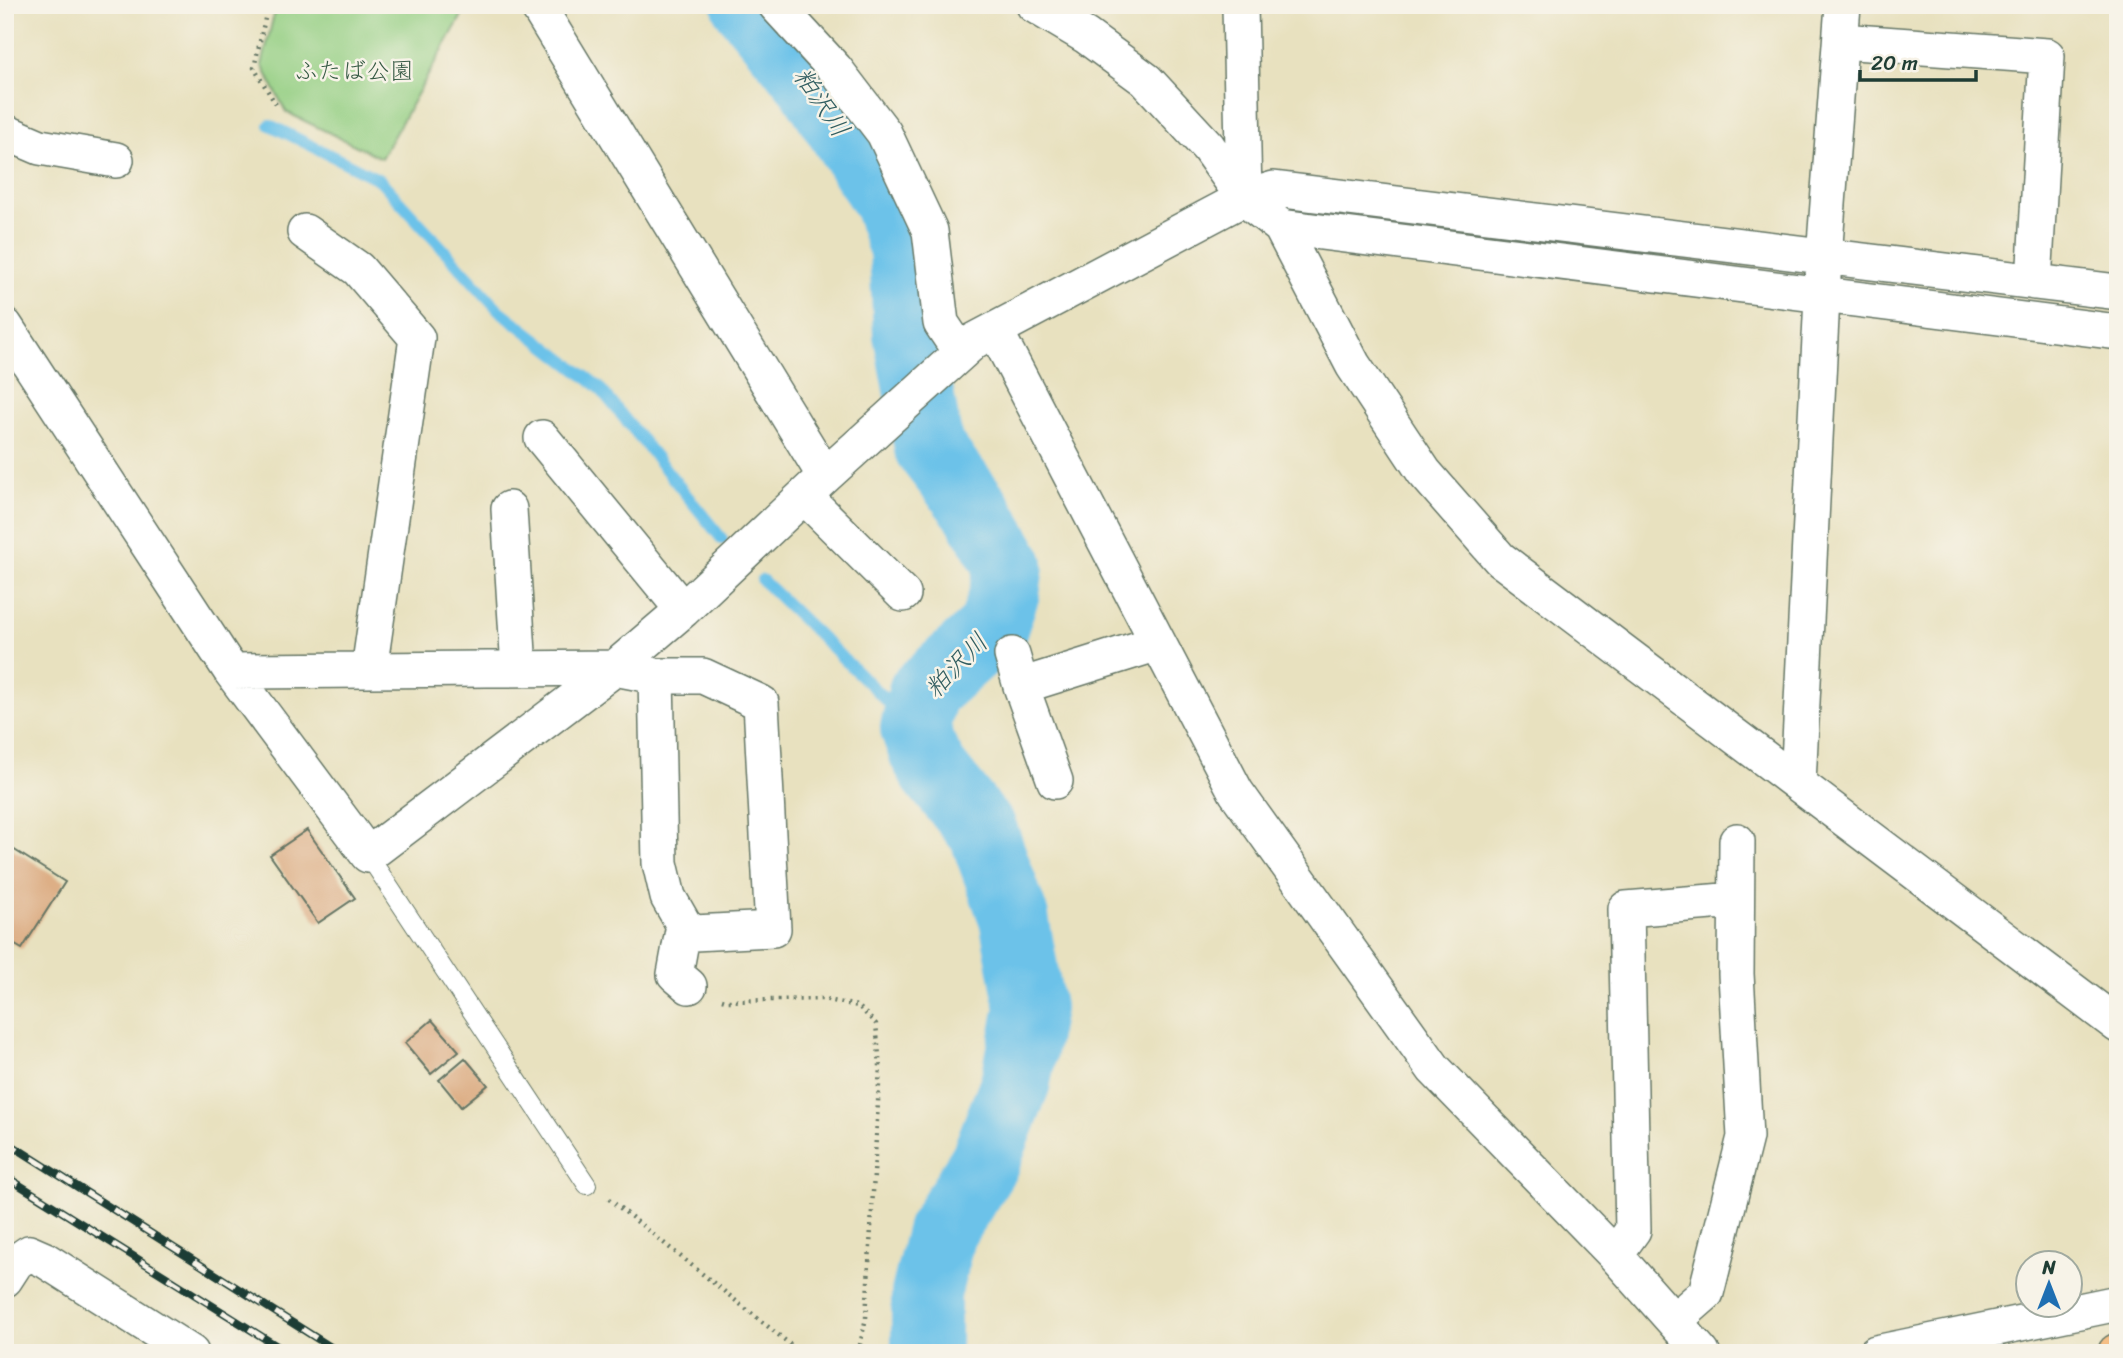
<svg xmlns="http://www.w3.org/2000/svg" width="2123" height="1358" font-family="Sriracha,'Klee One',sans-serif">
<style>
.green{fill:#94cf83;stroke:#5a865c;stroke-width:2}
.lines{fill:none;stroke-linecap:round;stroke-linejoin:round}
.stream{stroke:#6cc2e9;stroke-width:12}
.river{stroke:#6cc2e9;stroke-width:70}
.building{fill:#ddaf86}
.service-casing{stroke:#657665;stroke-width:20}
.minor-casing{stroke:#657665;stroke-width:38}
.trunk-casing{stroke:#657665;stroke-width:41}
.path{stroke:#657665;stroke-width:4.5;stroke-dasharray:2 5;stroke-linecap:butt}
.service{stroke:#fff;stroke-width:18}
.minor{stroke:#fff;stroke-width:35}
.trunk{stroke:#f5bf86;stroke-width:38}
.rail-casing{stroke:#1f3d34;stroke-width:8}
.rail{stroke:#f7f3e8;stroke-width:5;stroke-dasharray:16;stroke-linecap:butt}
.labels{text-anchor:middle;stroke-width:5;stroke-linejoin:round;paint-order:stroke}
.park-label{font-size:24px;fill:#365a44;stroke:#f7f3e8}
.water-label{font-size:26px;font-style:italic;fill:#325e61;stroke:#f7f3e8}
</style>
<rect width="100%" height="100%" fill="#f7f3e8"/>
<filter id="ink" filterUnits="userSpaceOnUse"><feTurbulence type="fractalNoise" baseFrequency=".0143" numOctaves="2"/><feDisplacementMap in="SourceGraphic" scale="14" xChannelSelector="R" yChannelSelector="G"/><feConvolveMatrix kernelMatrix="1 2 1 2 8 2 1 2 1" color-interpolation-filters="sRGB"/></filter>
<filter id="wash" filterUnits="userSpaceOnUse"><feTurbulence type="fractalNoise" baseFrequency=".00686" numOctaves="4" result="noise"/><feDisplacementMap in="SourceGraphic" scale="28" xChannelSelector="R" yChannelSelector="G"/><feGaussianBlur stdDeviation="1.57" result="paint"/><feColorMatrix in="noise" values="0 0 0 0 0 0 0 0 0 0 0 0 0 0 0 0 0 1.4 0 .05"/><feComposite in="paint" operator="in"/></filter>
<g filter="url(#wash)">
<rect width="100%" height="100%" fill="#e8e1bf"/>
<path class="green" d="M276,5H468L381,158L286,112L262,65Z"/>
<g class="lines">
<path class="stream" d="M270,125L380,180L499,310L599,387L722,539
M762,580L915,728"/>
<path class="river" d="M747,5L812,83L887,201L904,250L908,334L929,448L977,510L1009,565L1005,592L992,630L923,692L915,728L924,753L934,771L983,832L1014,918L1030,1008L1016,1081L985,1161L941,1232L926,1294V1353"/>
</g>
<g id="blocks">
<path class="building" d="M307,830L355,898L318,923L270,855Z
M5,844L65,882L22,949L5,939Z
M432,1020L459,1051L431,1074L405,1043Z
M465,1058L488,1085L461,1107L439,1080Z"/>
</g>
</g>
<g filter="url(#ink)">
<use href="#blocks" fill-opacity="0" stroke="#657665" stroke-width="2"/>
<g class="lines">
<defs>
<path id="service" d="M368,855L587,1185"/>
<path id="minor" d="M537,5L825,476
M776,5L835,69L884,133L930,231L941,323L961,353
M1034,5L1086,36L1146,80L1208,147L1244,198
M1240,5L1244,198L1281,227L1353,365L1424,472L1500,559L2118,1025
M1841,41L2047,56L2034,282
M5,132L40,147L116,160
M1281,227L2118,332
M305,232L358,269L417,338L369,670
M5,326L231,671L368,855L615,668L683,610L825,476L974,341L1244,198L1274,189L2118,292
M995,330L1236,792L1434,1069L1615,1255L1702,1353
M542,438L683,610
M805,497L903,594
M509,509L519,669
M1012,655L1021,686
M231,671L615,668L656,676H703L761,703L773,929L694,933L684,925L668,897L660,863L656,676
M1055,781L1021,686L1158,643
M1798,783L1824,257L1843,5
M684,925L675,974L689,986
M1615,1255L1633,1230L1626,909L1736,900
M5,1279L16,1262L29,1253L45,1260L191,1353
M1674,1321L1706,1293L1745,1137L1736,974L1737,841
M1876,1353L2118,1303"/>
<path id="trunk" d="M2117,1353H2118"/>
</defs>
<use href="#service" class="service-casing"/>
<use href="#minor" class="minor-casing"/>
<use href="#trunk" class="trunk-casing"/>
<path class="path" d="M268,5L254,68L278,108
M722,999L728,1001L823,999L858,1006L876,1024L880,1066L866,1318L859,1349L854,1353
M609,1199L801,1353"/>
<use href="#service" class="service"/>
<use href="#minor" class="minor"/>
<use href="#trunk" class="trunk"/>
<defs>
<path id="rail" d="M5,1141L340,1353
M5,1176L288,1353"/>
</defs>
<use href="#rail" class="rail-casing"/>
<use href="#rail" class="rail"/>
</g>
</g>
<g class="labels">
<g class="park-label">
<text x="354" y="79">ふたば公園</text>
</g>
<g class="water-label">
<text transform="translate(822 102) rotate(56)" y="9">粕沢川</text>
<text transform="translate(956 665) rotate(-46)" y="9">粕沢川</text>
</g>
</g>
<rect width="2123" height="1358" fill="none" stroke="#f7f3e8" stroke-width="28"/>
<g transform="translate(2049 1284)"><circle r="33" fill="#f7f3e8" stroke="#a1aaa0" stroke-width="2"/>
<path d="M0-5L12 26L0 18L-12 26Z" fill="#1f6fb2"/>
<text y="-10" font-size="19" font-weight="bold" text-anchor="middle" fill="#1f3d34">N</text>
</g>
<path d="M1860 70v10h116v-10" fill="none" stroke="#1f3d34" stroke-width="3.5"/>
<text x="1871" y="70" font-size="21" fill="#1f3d34" stroke="#f7f3e8" stroke-width="5" paint-order="stroke">20 m</text>
</svg>
